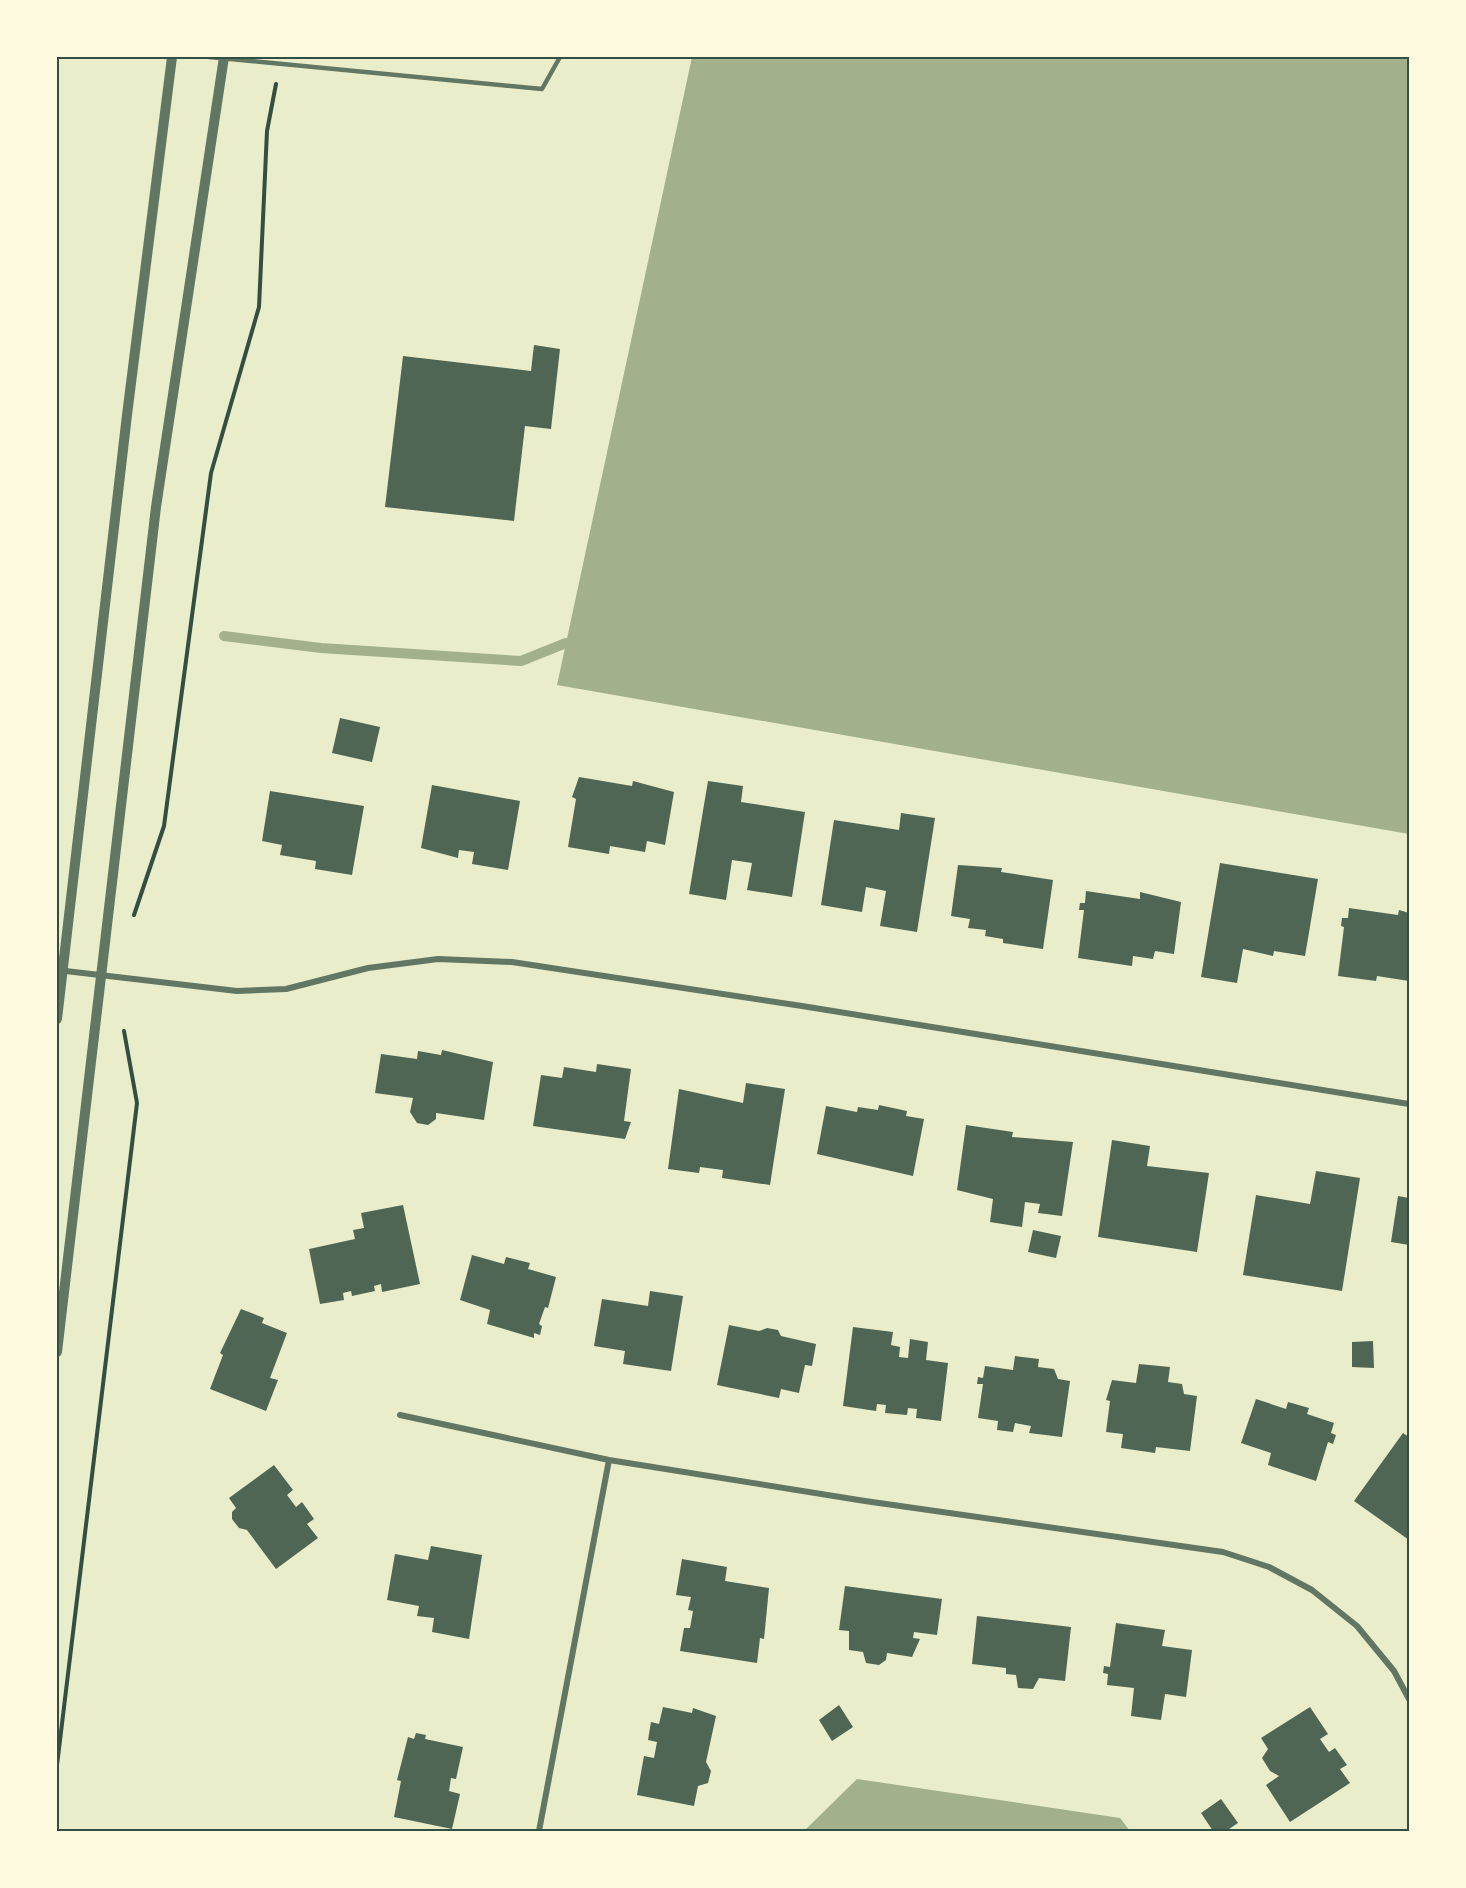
<svg xmlns="http://www.w3.org/2000/svg" width="1466" height="1888" font-family="Literata,serif">
<style>
.water{fill:#a3b18a}
.lines{fill:none;stroke-linecap:round;stroke-linejoin:round}
.stream{stroke:#a3b18a;stroke-width:10}
.building{fill:#4f6655}
.path{stroke:#344e41;stroke-width:4}
.service{stroke:#617663;stroke-width:4.5}
.minor{stroke:#617663;stroke-width:6}
.tertiary{stroke:#617663;stroke-width:10}
.neatline{fill:none;stroke:#344e41;stroke-width:2}
</style>
<rect width="100%" height="100%" fill="#e9edc9"/>
<path class="water" d="M692,57H1409V834L557,685Z
M857,1779L1120,1818L1130,1831H804Z"/>
<g class="lines">
<path class="stream" d="M224,636L321,648L521,661L566,643"/>
</g>
<path class="building" d="M534,345L560,349L551,429L525,426L514,521L385,507L403,356L531,371Z
M340,718L380,727L372,762L332,753Z
M579,777L632,786L633,781L674,792L665,845L647,841L645,852L610,846L609,854L568,847L576,799L572,797Z
M708,781L743,786L741,802L805,812L792,897L747,890L752,863L732,860L726,900L689,894Z
M432,785L520,801L508,870L472,864L474,852L459,850L458,858L421,848Z
M270,791L364,806L352,875L315,869L316,861L280,855L282,845L262,841Z
M901,813L935,818L917,932L880,926L886,891L866,887L862,912L821,905L834,820L899,830Z
M1220,863L1318,879L1305,956L1274,951L1273,956L1243,949L1237,983L1201,977Z
M958,865L1002,868L1001,872L1053,880L1043,949L1003,943V939L985,936L986,930L968,928L970,919L951,916Z
M1086,891L1140,899V892L1181,902L1174,954L1155,951L1153,959L1133,956L1132,966L1078,958L1084,910H1079L1080,903H1085Z
M1349,908L1398,915L1399,910L1409,913V981L1377,976L1376,981L1338,976L1344,927L1341,926L1342,918H1348Z
M442,1050L493,1062L484,1120L436,1113V1119L428,1125L417,1123L410,1112L413,1098L375,1093L381,1054L417,1059L418,1051L441,1055Z
M597,1064L631,1069L624,1121L631,1122L625,1139L533,1126L541,1075L562,1078L564,1067L596,1072Z
M746,1083L785,1089L770,1185L722,1178L723,1170L700,1167L699,1173L668,1169L679,1089L743,1103Z
M879,1105L907,1111L906,1116L924,1119L913,1176L817,1154L826,1106L857,1112L858,1107L878,1110Z
M966,1125L1013,1132L1012,1137L1073,1142L1062,1216L1038,1213L1040,1204L1025,1202L1022,1227L990,1222L993,1199L957,1190Z
M1112,1140L1150,1146L1147,1166L1209,1173L1197,1252L1098,1237Z
M1316,1171L1360,1178L1342,1291L1243,1275L1256,1195L1310,1204Z
M1398,1196L1409,1198V1245L1391,1242Z
M403,1205L420,1284L382,1292L381,1284L374,1286L375,1291L352,1296L351,1291L343,1293L344,1300L320,1304L309,1249L355,1239L353,1230L364,1228L361,1213Z
M1033,1230L1061,1236L1056,1258L1028,1252Z
M472,1255L504,1264L506,1257L530,1263L528,1269L556,1277L548,1308L545,1307L539,1324L542,1326L540,1335L534,1333V1338L487,1324L490,1310L460,1300Z
M650,1291L683,1296L671,1371L623,1364L625,1351L594,1346L602,1299L648,1306Z
M241,1309L264,1318L262,1323L287,1333L270,1378L278,1380L266,1411L210,1389L223,1355L220,1353Z
M729,1325L759,1331L767,1328L778,1330L781,1336L816,1344L812,1366L805,1365L799,1393L781,1389L779,1398L717,1385Z
M853,1327L893,1332L891,1345L900,1347L899,1357L908,1358L910,1339L928,1342L926,1360L948,1363L941,1421L916,1418L917,1409L908,1408L907,1415L885,1413L886,1405L877,1404L876,1411L843,1406Z
M1373,1341L1374,1368L1352,1367V1342Z
M1015,1356L1039,1359L1038,1367L1054,1369L1058,1379L1070,1381L1062,1437L1029,1433L1031,1426L1015,1423L1013,1432L997,1430L998,1421L978,1418L983,1384H977L978,1377L983,1378L985,1366L1013,1370Z
M1139,1364L1170,1367L1168,1382L1182,1384L1184,1394L1197,1396L1190,1451L1156,1447L1155,1453L1121,1448L1123,1434L1106,1432L1110,1401L1106,1400L1112,1380L1136,1383Z
M1256,1399L1286,1409L1288,1402L1309,1408L1307,1414L1334,1423L1331,1433L1336,1435L1333,1444L1328,1442L1316,1481L1268,1465L1271,1453L1241,1443Z
M1403,1433L1409,1437V1540L1354,1501Z
M274,1465L293,1490L287,1495L296,1507L302,1502L314,1519L307,1524L318,1538L276,1569L247,1530L239,1528L232,1519V1512L236,1508L229,1498Z
M431,1546L482,1555L469,1639L432,1632L434,1618L417,1616L419,1606L387,1600L395,1554L428,1560Z
M682,1559L727,1567L725,1581L769,1588L764,1639L760,1638L757,1663L680,1651L684,1628H690L693,1611L688,1610L691,1597L676,1595Z
M845,1586L942,1599L937,1635L914,1632L913,1638L920,1639L912,1657L887,1653L886,1660L879,1665L866,1663L863,1652L849,1650V1631L839,1630Z
M977,1616L1071,1627L1065,1681L1039,1678L1033,1689L1018,1688L1016,1675L1006,1674V1668L972,1664Z
M1116,1623L1165,1630L1162,1646L1192,1650L1186,1697L1165,1694L1161,1720L1131,1716L1134,1688L1107,1685L1108,1674L1103,1673L1104,1666L1110,1667Z
M839,1705L853,1727L832,1741L819,1720Z
M663,1707L692,1713L693,1708L716,1716L706,1762L711,1771L708,1783L698,1786L694,1806L637,1795L644,1756L654,1758L657,1742L648,1740L651,1722L659,1724Z
M1310,1707L1328,1734L1320,1739L1329,1752L1335,1748L1347,1765L1340,1769L1350,1783L1290,1822L1266,1785L1279,1776L1270,1771L1262,1758L1268,1749L1261,1738Z
M416,1733L426,1735L425,1739L463,1747L456,1779L451,1778L449,1791L460,1794L452,1829L394,1817L401,1781L397,1780L408,1737L414,1739Z
M1221,1799L1238,1823L1226,1831H1213L1201,1813Z"/>
<g class="lines">
<path class="path" d="M134,915L164,826L211,473L259,307L267,131L276,84
M57,1765L137,1103L124,1031"/>
<path class="service" d="M209,57L542,89L560,57"/>
<path class="minor" d="M57,970L237,991L286,989L368,968L438,959L512,962L802,1006L1409,1104
M400,1415L609,1460L865,1501L1223,1552L1269,1567L1312,1590L1357,1626L1394,1671L1409,1699
M539,1831L609,1460"/>
<path class="tertiary" d="M57,1019L127,415L172,57
M57,1352L156,507L224,57"/>
</g>
<rect width="1466" height="1888" fill="none" stroke="#fefae0" stroke-width="117"/>
<rect x="58" y="58" width="1350" height="1772" class="neatline"/>
</svg>
